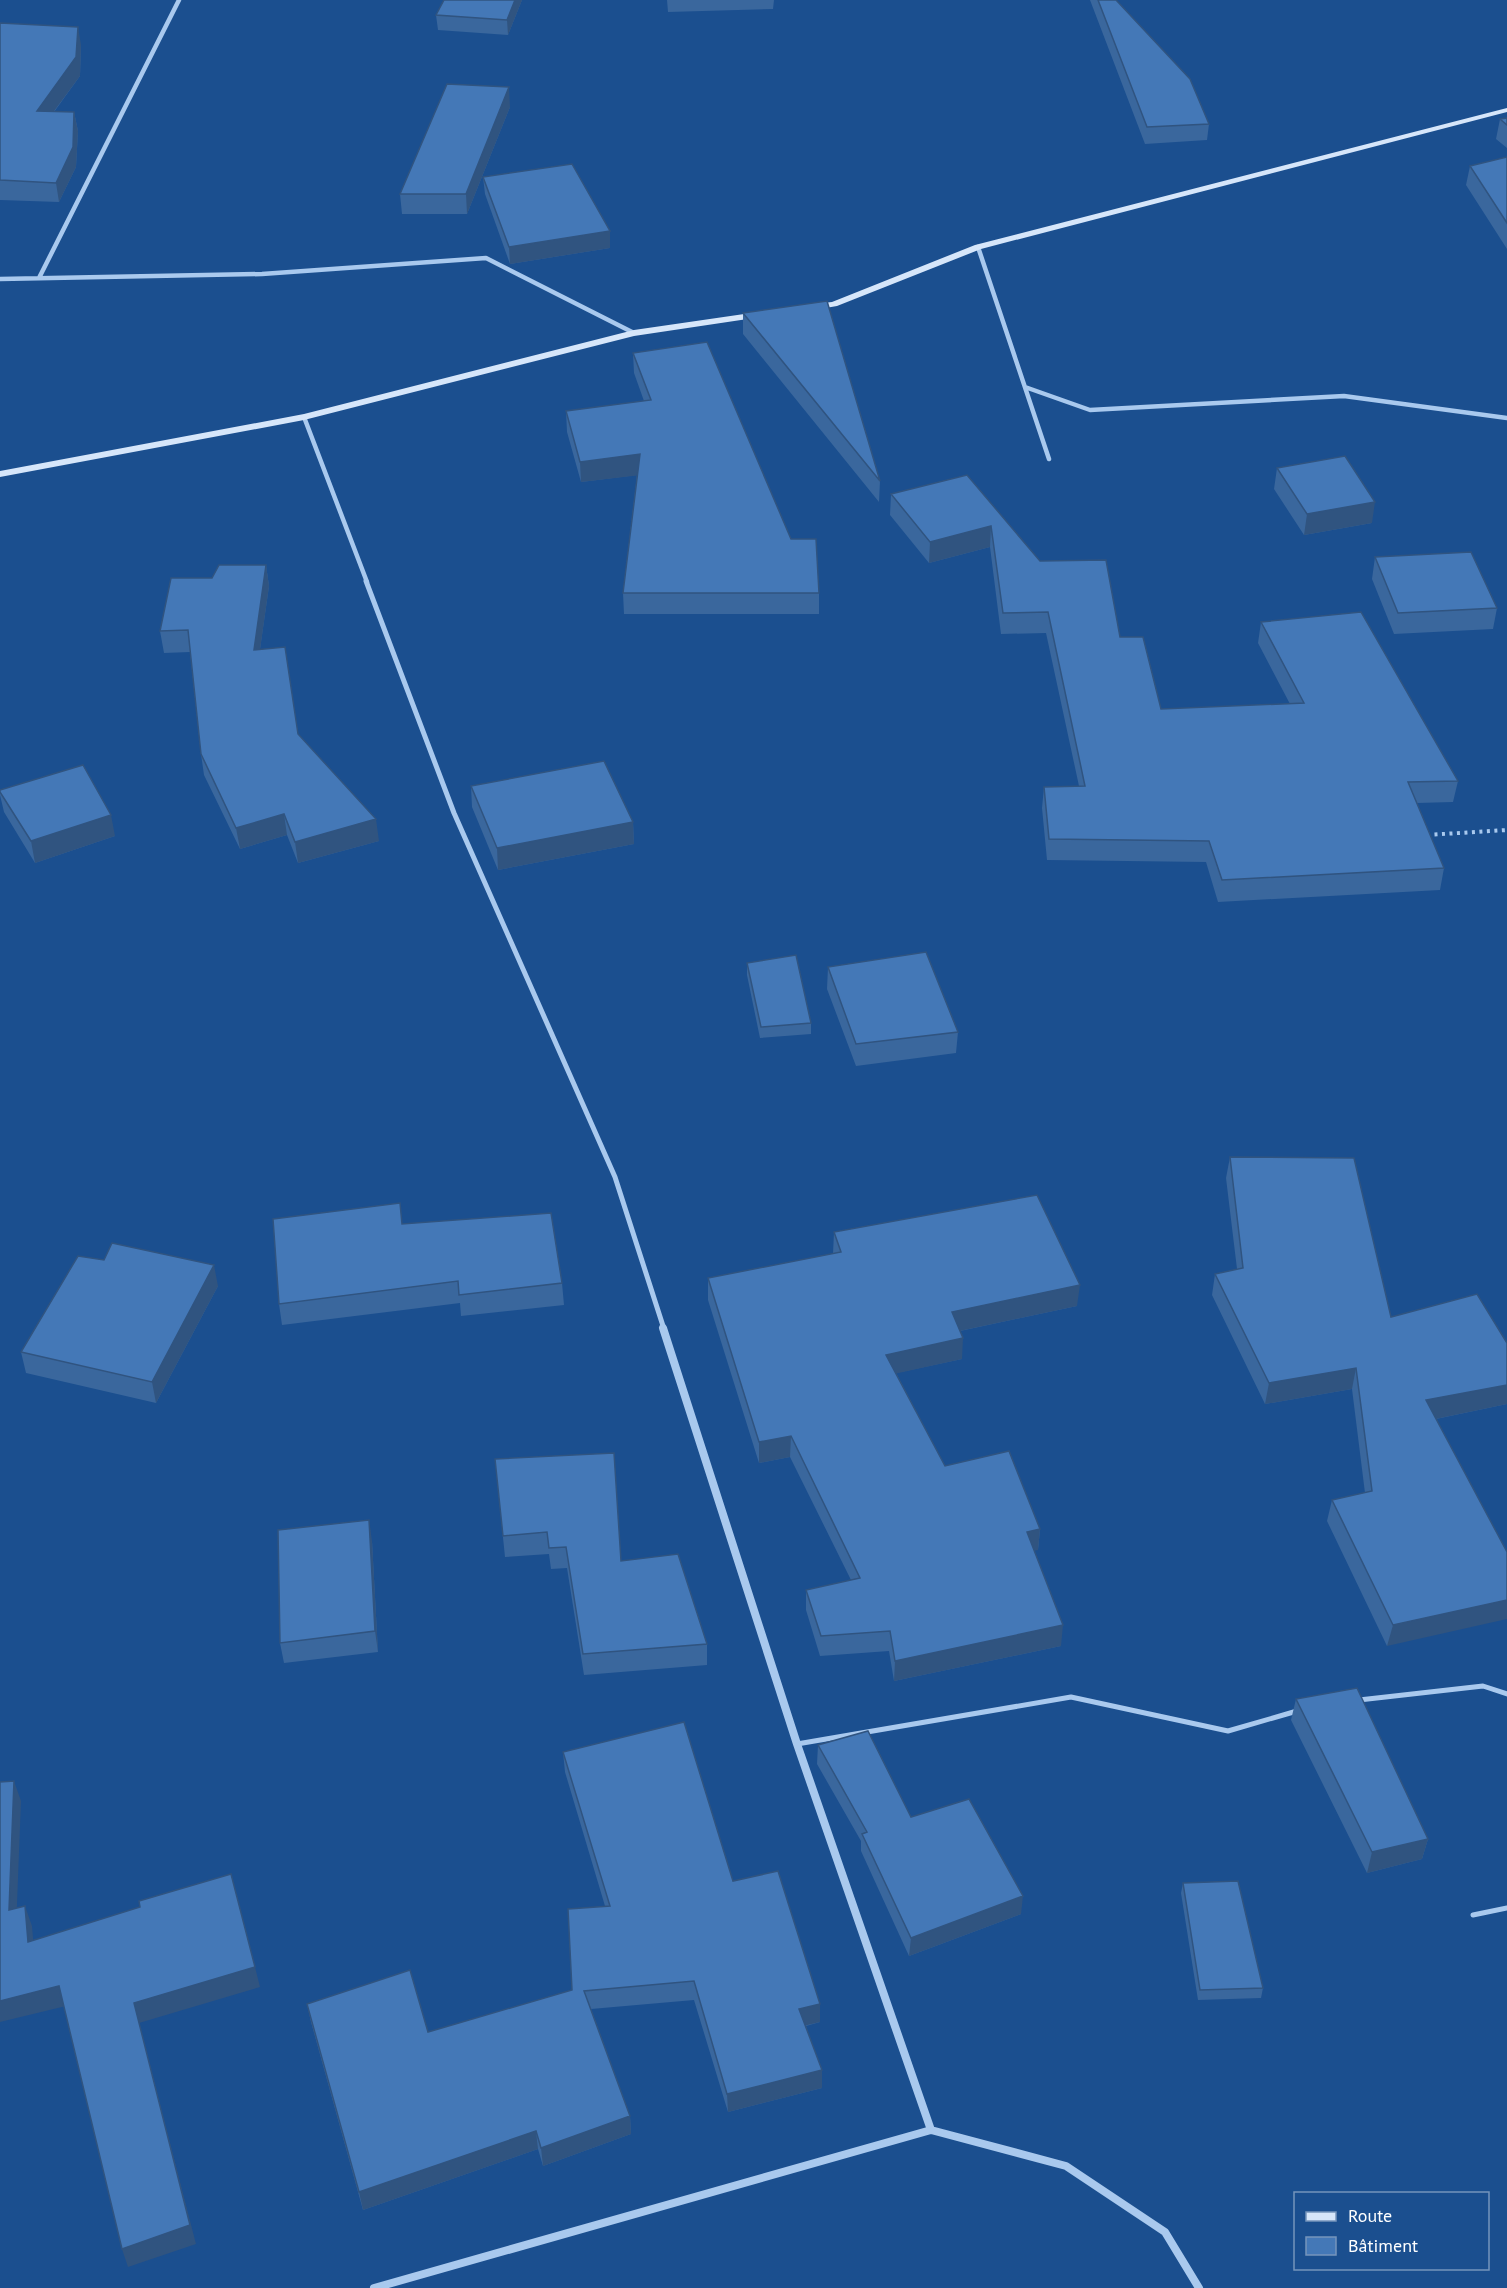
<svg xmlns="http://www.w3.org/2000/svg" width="1507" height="2288" font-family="'PT Sans',sans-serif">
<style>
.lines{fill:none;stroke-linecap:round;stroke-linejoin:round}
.path{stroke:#a9c9ee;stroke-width:4;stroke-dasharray:3 4.5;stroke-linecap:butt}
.lane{stroke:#a9c9ee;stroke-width:5}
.street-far2{stroke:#a9c9ee;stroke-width:4.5}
.street-far1{stroke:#a9c9ee;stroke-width:5}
.street{stroke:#a9c9ee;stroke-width:8}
.secondary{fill:#d6e6fa;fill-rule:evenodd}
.wall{fill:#3a679d}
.shaded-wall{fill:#305480}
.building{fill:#4478b7;stroke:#305480;stroke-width:1.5}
</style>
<rect width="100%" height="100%" fill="#1b4f8f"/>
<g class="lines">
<path class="path" d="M1427,835L1507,830"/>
<path class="lane" d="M1359,1700L1483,1686L1507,1694
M797,1744L1071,1697L1228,1731L1297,1711
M1473,1915L1507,1908"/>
<path class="street-far2" d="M978,247L1049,459
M39,278L179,0
M0,279L262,274L486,258L634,333
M1025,387L1090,410L1344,396L1507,418
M304,417L367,582"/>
<path class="street-far1" d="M366,581L454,813L615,1177L664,1329"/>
<path class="street" d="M663,1328L797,1744L931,2130
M374,2288L931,2130L1066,2166L1165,2232L1199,2288"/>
<path class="secondary" d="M1507,108V112L981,249L837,306L814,310L810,307L814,304L832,302L975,245Z
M758,312L762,315L761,317L634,336L304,420L0,477V471L304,414L634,330Z"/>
</g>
<path class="wall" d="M444,0H522L508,35L438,30L436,15Z
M667,0H774L773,9L668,12Z
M1090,0H1116L1209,124L1207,140L1145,144Z
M0,23L81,45L80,76L54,112H74L78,131L76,167L59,202L0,200Z
M510,107L467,214H402L400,194Z
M1507,118V148L1496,139L1500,119Z
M1507,157V249L1466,185L1470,166Z
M483,177L610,248L510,264L485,194Z
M743,313L880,481L879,502L743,334Z
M633,353L791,539L819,593V614H624L623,593L637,475L581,482L567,432L566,411L644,401L634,373Z
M1277,468L1372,523L1304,535L1274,489Z
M967,475L1040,561L1120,637L1161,709L1290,704L1258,643L1261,622L1458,781L1453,802L1417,803L1444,868L1440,890L1218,902L1206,862L1047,860L1042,808L1044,787L1079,786L1046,633L1001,634L990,547L929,563L890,515L891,494Z
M1375,557L1497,608L1493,629L1394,634L1372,579Z
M266,565L269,586L260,649L298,734L379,841L298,863L287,835L240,849L204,775L201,754L190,652L164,653L160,631L212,578Z
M471,786L633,822L634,844L498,870L472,807Z
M0,790L115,836L35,863L4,812L0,795Z
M747,963L811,1023V1034L760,1038L747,975Z
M828,967L958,1032L956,1053L856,1066L827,989Z
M1230,1157L1391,1317L1507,1343V1404L1436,1419L1507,1552L1387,1646L1327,1521L1332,1500L1365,1493L1352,1389L1265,1404L1212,1295L1215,1274L1237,1269L1226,1178Z
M403,1224L562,1283L564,1305L461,1316L460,1303L282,1325L279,1304Z
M834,1232L1077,1306L960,1331L962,1359L896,1373L945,1466L1040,1529L1038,1550H1034L1061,1646L894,1681L889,1651L820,1656L806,1610V1590L851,1580L790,1457L759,1463L708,1300V1278L833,1254Z
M218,1286L156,1403L26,1373L21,1352Z
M495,1459L621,1561L707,1644V1665L584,1675L567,1568L551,1569L549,1554L505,1557Z
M372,1541L378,1652L284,1663L280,1643Z
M1296,1699L1428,1839L1422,1859L1367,1873L1291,1720Z
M818,1745L911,1817L1021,1914L909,1956L861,1851V1841L817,1764Z
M563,1752L733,1881L820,2022L806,2026L822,2088L728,2112L694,2000L591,2009L630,2116L631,2134L543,2166L538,2149L363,2210L311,2022L307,2004L428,2032L572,1990L605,1906L565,1772Z
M1183,1883L1263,1988L1261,1998L1198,2000L1181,1893Z"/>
<path class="shaded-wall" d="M515,0H522L508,35L507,20Z
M78,27L81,45L80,76L40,130L37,111Z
M509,87L510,107L467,214L466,194Z
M74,112L78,131L76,167L59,202L56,183Z
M610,231V248L510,264L509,247Z
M640,454L641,475L581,482L580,462Z
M1375,502L1372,523L1304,535L1307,514Z
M991,526L990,547L929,563L930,542Z
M266,565L269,586L257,671L254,650Z
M284,814L287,835L240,849L236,828Z
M111,815L115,836L35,863L31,841Z
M376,819L379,841L298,863L295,842Z
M633,822L634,844L498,870L497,848Z
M214,1265L218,1286L156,1403L152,1382Z
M1080,1285L1077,1306L950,1333L952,1312Z
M963,1338L962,1359L885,1376L886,1355Z
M1356,1368L1352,1389L1265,1404L1269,1383Z
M1507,1385V1404L1421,1422L1426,1400Z
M791,1436L790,1457L759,1463V1442Z
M369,1520L372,1541L378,1652L375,1631Z
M1040,1529L1038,1550L1025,1553L1027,1532Z
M1507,1600V1619L1387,1646L1393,1625Z
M1063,1625L1061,1646L894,1681L895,1661Z
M14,1781L21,1801L16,1930L9,1910Z
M1428,1839L1422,1859L1367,1873L1372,1852Z
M1023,1896L1021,1914L909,1956L911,1938Z
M25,1906L32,1926L35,1962L28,1942Z
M255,1967L260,1987L139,2023L196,2244L128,2267L122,2249L134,2003Z
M59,1986L66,2006L0,2022V2001Z
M820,2004V2022L799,2027V2009Z
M822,2070V2088L728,2112L727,2094Z
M630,2116L631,2134L543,2166L541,2148Z
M536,2131L538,2149L363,2210L359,2192Z"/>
<path class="building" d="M444,0H515L507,20L436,15Z
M1098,0H1116L1190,79L1209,124L1147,127Z
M0,23L78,27L76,57L37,111L74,112L73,147L56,183L0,180Z
M447,84L509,87L466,194H400Z
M1507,118V125L1500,119Z
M1507,157V223L1470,166Z
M572,164L610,231L509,247L483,177Z
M827,301L880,481L743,313Z
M707,342L791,539H816L819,593H623L640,454L580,462L566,411L651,400L633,353Z
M1345,456L1375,502L1307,514L1277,468Z
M967,475L1040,561L1106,560L1120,637H1143L1161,709L1304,703L1261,622L1361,612L1458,781L1408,782L1444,868L1222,880L1209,841L1049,839L1044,787L1085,786L1048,612L1003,613L991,526L930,542L891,494Z
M1471,552L1497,608L1398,613L1375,557Z
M219,565H266L254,650L285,647L298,734L376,819L295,842L284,814L236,828L201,754L188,630L160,631L171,578H212Z
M604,761L633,822L497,848L471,786Z
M83,765L111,815L31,841L0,792V790Z
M926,952L958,1032L856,1044L828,967Z
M796,955L811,1023L761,1027L747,963Z
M1230,1157L1354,1158L1391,1317L1477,1294L1507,1343V1385L1426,1400L1507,1552V1600L1393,1625L1332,1500L1372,1491L1356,1368L1269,1383L1215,1274L1243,1268Z
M1037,1195L1080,1285L952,1312L963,1338L886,1355L945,1466L1009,1451L1040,1529L1027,1532L1063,1625L895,1661L890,1631L821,1636L806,1590L860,1578L791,1436L759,1442L708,1278L841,1252L834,1232Z
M400,1203L402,1224L551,1213L562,1283L459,1295L458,1281L279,1304L273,1219Z
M112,1243L214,1265L152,1382L21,1352L78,1256L104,1260Z
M614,1453L621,1561L678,1554L707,1644L583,1654L566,1547L549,1548L547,1532L503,1536L495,1459Z
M369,1520L375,1631L280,1643L278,1530Z
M1357,1688L1428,1839L1372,1852L1296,1699Z
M684,1722L733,1881L778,1871L820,2004L799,2009L822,2070L727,2094L694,1981L584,1991L630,2116L541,2148L536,2131L359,2192L307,2004L410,1970L428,2032L572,1990L568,1909L610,1906L563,1752Z
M868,1731L911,1817L969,1799L1023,1896L911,1938L862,1834L867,1832L818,1745Z
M14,1781L9,1910L25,1906L28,1942L140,1907L139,1901L231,1874L255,1967L134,2003L190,2225L122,2249L59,1986L0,2001V1782Z
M1238,1881L1263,1988L1200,1990L1183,1883Z"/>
<rect x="1294" y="2192" width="195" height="78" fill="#1b4f8f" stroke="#7695bc" stroke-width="1.5"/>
<rect x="1306" y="2212" width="30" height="9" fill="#d6e6fa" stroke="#7695bc" stroke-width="1.5"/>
<text x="1348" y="2222" font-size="18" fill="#ffffff">Route</text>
<rect x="1306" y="2237" width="30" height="18" fill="#4478b7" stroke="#7695bc" stroke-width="1.5"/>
<text x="1348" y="2252" font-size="18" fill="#ffffff">Bâtiment</text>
</svg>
